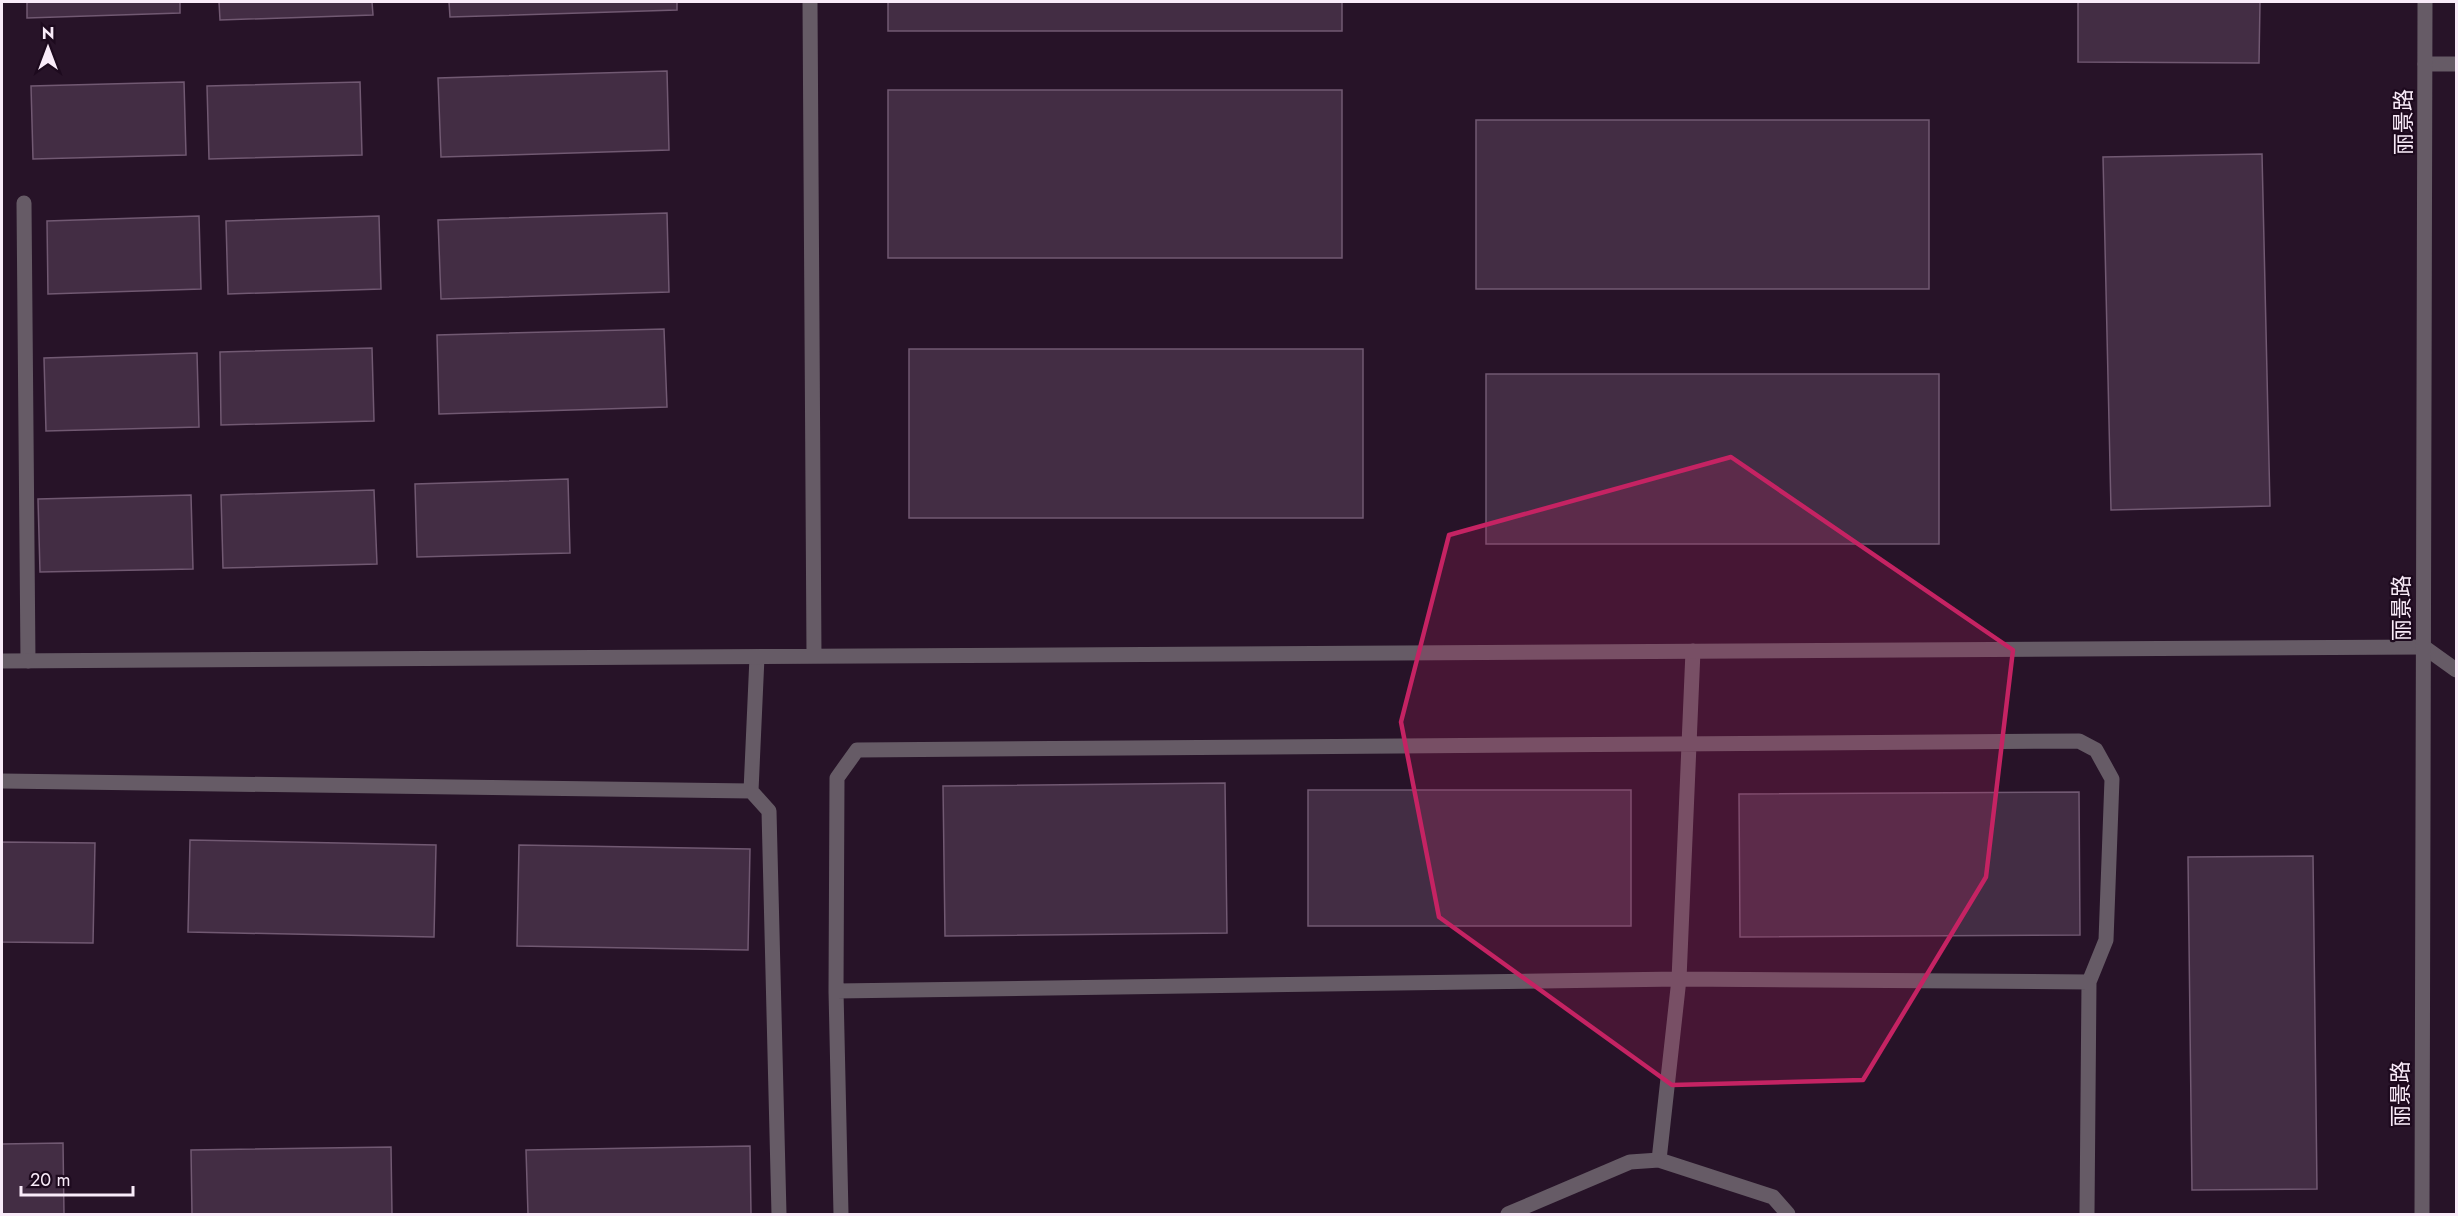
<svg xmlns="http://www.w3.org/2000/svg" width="2458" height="1216" font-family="Jost,'Noto Sans SC',sans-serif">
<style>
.building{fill:#432d44;stroke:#715972;stroke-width:1.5}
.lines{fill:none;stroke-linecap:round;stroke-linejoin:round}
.service{stroke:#665b66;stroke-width:15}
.minor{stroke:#665b66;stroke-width:15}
.tertiary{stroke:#665b66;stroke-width:15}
.marked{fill:#c52363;fill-opacity:0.2;stroke:#c52363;stroke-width:4.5;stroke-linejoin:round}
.labels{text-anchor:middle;stroke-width:4.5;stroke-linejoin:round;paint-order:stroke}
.street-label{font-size:22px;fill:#f9ebf9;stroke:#1d0a1e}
</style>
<rect width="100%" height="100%" fill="#271328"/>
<path class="building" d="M27,2H180V13L27,18Z
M219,2H372L373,15L220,20Z
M449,2H677V10L450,17Z
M888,2H1342V31H888Z
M2078,2H2260L2259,63L2078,62Z
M667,71L669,150L441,157L438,78Z
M184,82L186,155L33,159L31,86Z
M360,82L362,155L209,159L207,86Z
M888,90H1342V258H888Z
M1476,120H1929V289H1476Z
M2262,154L2270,506L2111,510L2103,157Z
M667,213L669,292L441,299L438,220Z
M199,216L201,289L48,294L47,221Z
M379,216L381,289L228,294L226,221Z
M664,329L667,407L439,414L437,335Z
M372,348L374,421L221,425L220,352Z
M909,349H1363V518H909Z
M197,353L199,427L46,431L44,358Z
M1486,374H1939V544H1486Z
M568,479L570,553L417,557L415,484Z
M374,490L377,564L223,568L221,495Z
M191,495L193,569L40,572L38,499Z
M1225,783L1227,933L945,936L943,786Z
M1308,790H1631V926H1308Z
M2079,792L2080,935L1740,937L1739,794Z
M190,840L436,845L434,937L188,932Z
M2,842L95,843L93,943L2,942Z
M519,845L750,849L748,950L517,946Z
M2313,856L2317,1189L2192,1190L2188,857Z
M63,1143L64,1214H2V1144Z
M750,1146L751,1214H528L526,1150Z
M391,1147L392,1214H192L191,1150Z"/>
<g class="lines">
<path class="service" d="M2425,64H2456
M24,203L28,661
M2424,647L2456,670
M757,657L751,791L769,811L779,1214
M2,781L751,791
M836,991L1679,979L2089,982L2087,1214
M1659,1160L1679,979L1693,651
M841,1214L836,991L837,778L857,750L2079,741L2096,750L2112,779L2106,940L2089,982
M1508,1214L1630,1162L1659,1160L1773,1197L1788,1214"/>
<path class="minor" d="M810,2L814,656
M2,661L2424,647"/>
<path class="tertiary" d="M2422,1214L2425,2"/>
</g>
<path class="marked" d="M1731,457L2013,650L1986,877L1863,1080L1672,1085L1439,917L1401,722L1449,535Z"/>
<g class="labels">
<g class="street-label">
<text transform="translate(2403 122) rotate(-90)" y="8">丽景路</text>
<text transform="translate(2401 608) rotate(-90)" y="8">丽景路</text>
<text transform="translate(2400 1094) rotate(-90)" y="8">丽景路</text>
</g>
</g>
<rect width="2458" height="1216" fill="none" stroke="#f9ebf9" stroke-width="6"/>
<g transform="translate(48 48)" stroke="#1d0a1e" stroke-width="4.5" paint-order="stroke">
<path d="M0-4.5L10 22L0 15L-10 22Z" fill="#f9ebf9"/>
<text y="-9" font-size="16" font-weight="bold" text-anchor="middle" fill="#f9ebf9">N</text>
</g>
<path d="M21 1186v9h112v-9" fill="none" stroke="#f9ebf9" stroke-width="3"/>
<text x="30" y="1186" font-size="18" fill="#f9ebf9" stroke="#1d0a1e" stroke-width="4.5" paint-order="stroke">20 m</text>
</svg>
